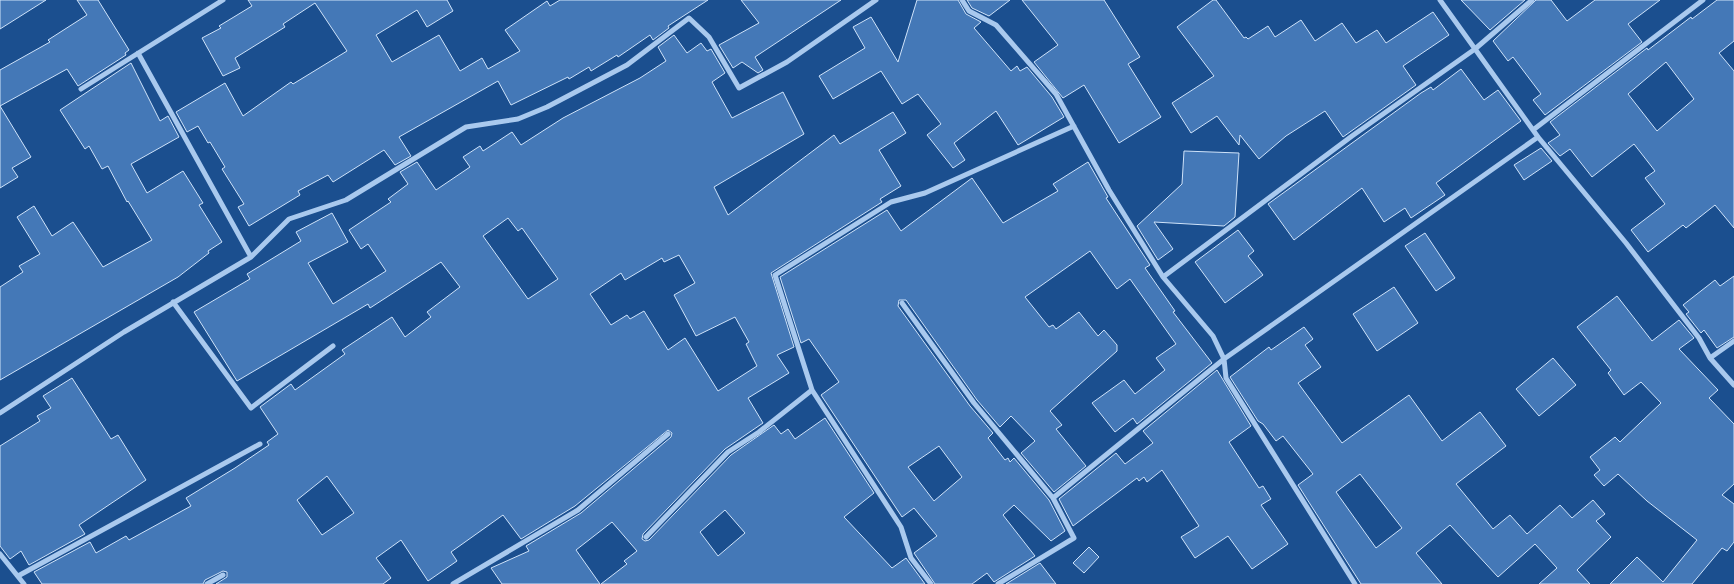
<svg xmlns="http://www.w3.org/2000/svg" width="1734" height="584" font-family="'Archivo Narrow',sans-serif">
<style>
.building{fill:#4478b7;stroke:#cfe3fa;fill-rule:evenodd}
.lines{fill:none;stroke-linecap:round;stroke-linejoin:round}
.minor{stroke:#a9c9ee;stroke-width:5}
</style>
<rect width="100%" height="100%" fill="#1b4f8f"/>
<path class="building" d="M0,0H46L0,29Z
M77,0H98L129,50L125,53L126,55L78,86L67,69L0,106L31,157L12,168L18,177L0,188V70L50,42L48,40L87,15Z
M248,0H447L453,11L427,27L417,10L376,35L392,62L439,35L460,71L482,58L488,69L520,51L505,30L547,1L550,6L560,0H708L668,26L669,28L653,40L650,35L618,57L617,55L591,71L589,67L569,79L568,77L511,105L498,81L399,137L411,156L395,165L384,150L333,182L328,175L298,191L300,195L249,226L238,207L244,204L222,169L225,167L210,142L208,143L198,126L187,132L176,112L225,83L243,116L291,82L293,84L347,51L315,3L283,24L285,27L235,58L240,68L223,76L202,38L221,28L219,26L252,6Z
M741,0H841L755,57L763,70L758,73L742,62L733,68L719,45L759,23Z
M917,0H958L966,14L981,22L974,28L1011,71L1017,66L1020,71L1027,67L1052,97L1064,117L1018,145L996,111L954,143L965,160L953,168L927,135L941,124L918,94L902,104L881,71L833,99L819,76L865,48L853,27L871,17L898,62Z
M967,0H1010L989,16L972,8Z
M1022,0H1104L1140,57L1128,64L1161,117L1119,143L1084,85L1063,98L1034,62L1058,45Z
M1213,0H1216L1244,38L1246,37L1248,39L1268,26L1275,37L1301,20L1315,41L1342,23L1356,43L1377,30L1386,43L1433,12L1449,35L1403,66L1416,85L1343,137L1325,111L1286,136L1259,159L1240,135L1239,145L1217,116L1191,133L1172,103L1214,76L1177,27Z
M1461,0H1525L1490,30Z
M1536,0H1551L1567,21L1595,0H1660L1628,24L1642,42L1545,115L1533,100L1541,94L1513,57L1508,61L1493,41Z
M1717,0H1734V41L1719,53L1734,71V228L1715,205L1686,228L1683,225L1648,252L1631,230L1665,204L1645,178L1655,171L1634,144L1592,177L1570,149L1560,156L1548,143L1560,135L1550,122L1647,48L1648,50L1691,17L1692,19ZM1666,62L1694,99L1657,131L1628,94Z
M674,35L687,53L701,43L707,51L711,49L725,73L712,82L732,118L783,92L804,134L714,187L728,215L834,135L840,144L893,112L906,133L879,150L901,186L880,199L882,202L771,273L794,347L777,355L789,373L748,398L763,423L725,449L643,534L642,539L645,541L649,540L731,455L774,425L781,434L788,429L795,439L825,418L874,493L844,517L892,568L906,558L925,584H601L627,564L624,561L637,551L612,522L576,550L600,584H502L491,568L529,551L526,546L581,513L671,437L672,433L668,430L575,506L521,539L503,515L451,552L457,561L428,581L401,540L376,558L391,578L383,584H216L227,577V572L223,571L205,580L203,584H42L34,572L90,542L96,553L126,536L129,540L191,506L186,498L235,468L269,445L267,442L278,434L260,407L291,384L295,390L345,354L342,350L392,317L405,337L431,317L427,312L460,287L441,262L370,308L368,304L237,381L194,312L250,279L247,274L301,241L296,232L332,213L348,242L308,263L333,304L386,271L368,244L361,249L349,230L391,202L388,199L408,184L400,172L417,162L436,190L470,167L463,157L480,146L483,151L512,132L521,145L563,118L640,78L666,61L658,47ZM508,218L518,231L522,228L558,279L528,299L483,236ZM679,255L695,283L674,295L696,336L735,317L749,342L746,344L757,366L718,391L685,338L668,350L644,311L630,319L627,315L611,325L590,294L621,273L625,280L662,258L664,262ZM327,476L354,513L322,535L297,500ZM725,510L745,533L718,556L700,532Z
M131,63L160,121L168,116L179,137L131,164L147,193L183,171L203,203L199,205L222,242L208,251L209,253L178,277L0,380V287L23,272L19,266L40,254L17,217L34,206L52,236L73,222L103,267L152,240L128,201L127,202L108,166L102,169L89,146L85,149L60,110Z
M1461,69L1484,100L1498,90L1521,121L1436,183L1445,195L1411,218L1405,208L1384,222L1362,188L1294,240L1268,204L1421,93L1431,87L1433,90Z
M1541,148L1552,161L1524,180L1514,165Z
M1184,151L1239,153L1235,217L1224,226L1154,222L1173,249L1158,260L1137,226L1182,184Z
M1088,162L1108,197L1106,198L1150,265L1145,268L1175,311L1173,312L1212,363L1137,424L1133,418L1115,432L1092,403L1124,380L1135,394L1165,370L1156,358L1176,344L1130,279L1117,289L1090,251L1025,297L1049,327L1053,325L1056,329L1079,312L1098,336L1104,330L1117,345V351L1050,411L1062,425L1056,429L1086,466L1054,492L1021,453L1035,441L1011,416L1000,427L977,400L906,300H899L898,306L970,406L993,433L988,438L1005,460L1008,458L1010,462L1014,458L1049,500L1065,531L1051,541L1014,505L1003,515L1035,556L994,582L987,573L972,584H935L914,553L937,536L914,508L902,517L821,395L839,382L809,339L801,343L780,277L887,210L901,231L972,178L1003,223L1058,191L1053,184ZM939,446L962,477L934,501L908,467Z
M1238,230L1254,251L1248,256L1263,275L1225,303L1195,262Z
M1425,233L1455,278L1436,291L1405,246Z
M1734,276V337L1717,348L1704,330L1701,333L1686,314L1689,312L1683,305L1715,280L1720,286Z
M1394,287L1418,323L1377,351L1353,314Z
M1617,296L1652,341L1679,320L1694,338L1679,349L1718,390L1709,398L1734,424V484L1722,495L1734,504V542L1727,551L1722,548L1692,584H1610L1637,557L1663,582L1697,540L1647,501L1618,474L1604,486L1594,475L1600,470L1590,457L1615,437L1620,442L1661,403L1641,382L1624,395L1608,373L1611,370L1577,327Z
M1304,327L1313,339L1305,345L1321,367L1298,383L1342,443L1409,395L1442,441L1480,412L1506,446L1456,484L1493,529L1510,515L1527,534L1560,505L1572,518L1593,500L1605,514L1596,521L1611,537L1577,570L1590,584H1539L1557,568L1535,544L1498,577L1450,525L1416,553L1442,584H1361L1298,485L1313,474L1283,436L1276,441L1263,424L1258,421L1230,377L1269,347L1271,350ZM1360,474L1402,528L1376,548L1336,492Z
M1553,358L1576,385L1539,416L1516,389Z
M1217,370L1251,426L1229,442L1259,488L1263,486L1271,499L1261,505L1288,544L1252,569L1228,536L1195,558L1181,537L1199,526L1162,470L1147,482L1144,477L1139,481L1137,478L1073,526L1059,499L1116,453L1125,464L1153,443L1143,431Z
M72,378L111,439L118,435L146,480L79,525L85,534L29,565L21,551L10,559L0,546V446L40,421L37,416L51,408L43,396Z
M1089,547L1099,557L1084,573L1073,563Z
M1040,563L1056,584H1006Z"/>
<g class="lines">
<path class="minor" d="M962,0L969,11L996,25L1056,94L1109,190L1163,277L1213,336L1224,359L1226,378L1355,584
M1440,0L1538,137L1626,243L1699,338L1710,358L1734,385
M138,53L251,257
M81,89L223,0
M1533,130L1703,0
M1163,277L1352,136L1475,49L1532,0
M173,302L251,408L333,346
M902,303L974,403L1053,498L1074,538L998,584
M1710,358L1734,341
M0,413L124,332L251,257L289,219L346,200L466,127L518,119L547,107L627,65L689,18L709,37L739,88L787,62L876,0
M1053,498L1224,359L1538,137
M646,537L728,452L759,432L812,390
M0,554L24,584
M18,576L260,444
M207,584L223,575
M453,584L578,510L668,434
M931,584L911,558L901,527L812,390L775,275L891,202L925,193L1074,126"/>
</g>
</svg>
